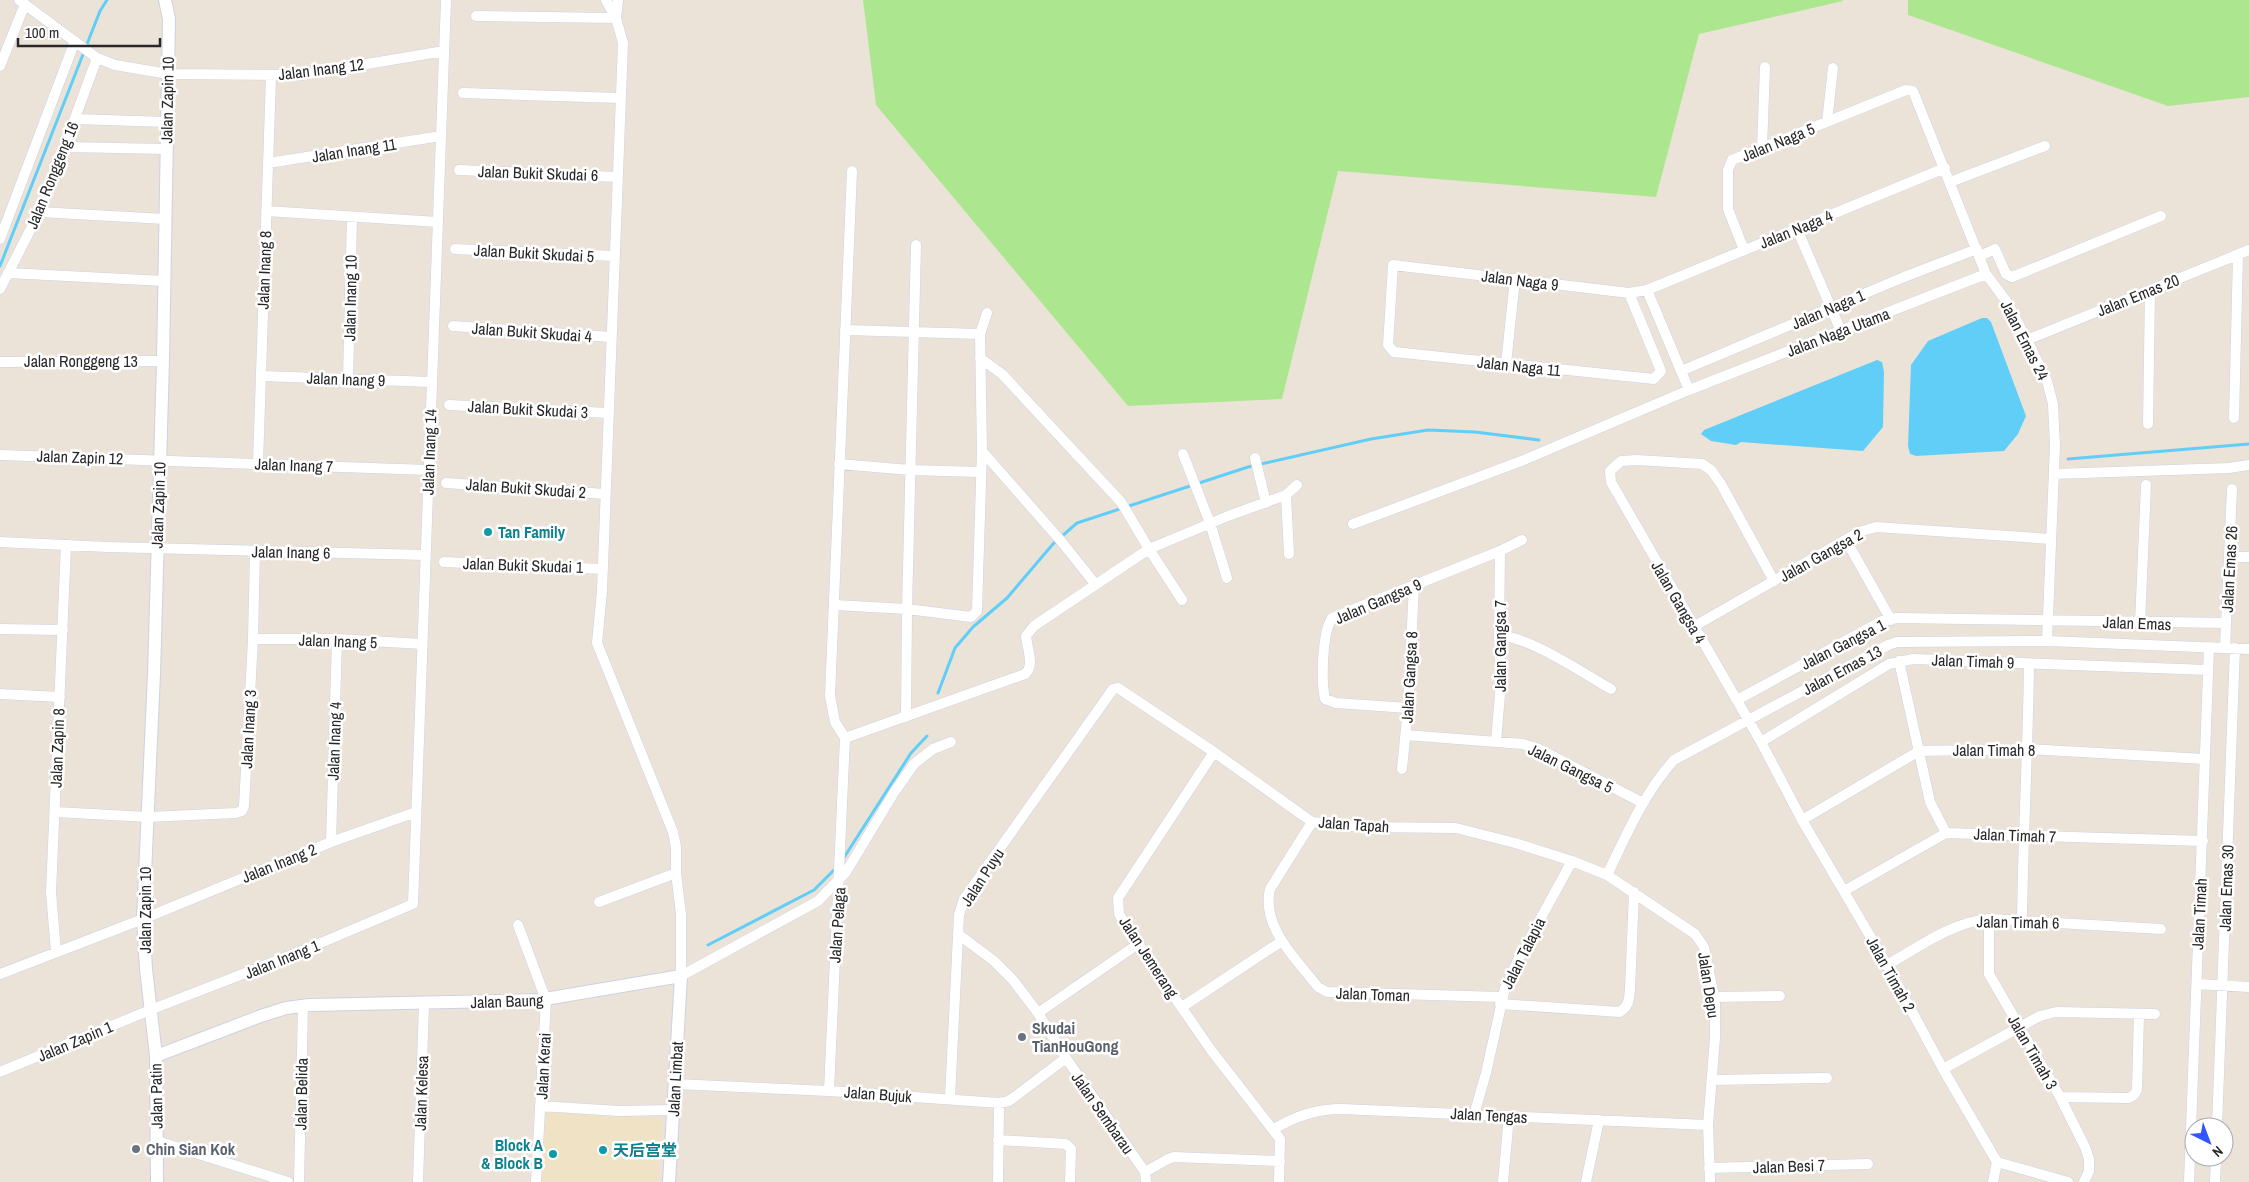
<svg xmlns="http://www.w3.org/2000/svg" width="2249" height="1182" font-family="'Archivo Narrow','Noto Sans SC',sans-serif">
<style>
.education{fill:#efe2c5}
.green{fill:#ace78f}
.water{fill:#61cef7}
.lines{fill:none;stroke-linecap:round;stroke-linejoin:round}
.stream{stroke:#61cef7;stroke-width:3}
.minor-casing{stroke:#cdd1e3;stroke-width:11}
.tertiary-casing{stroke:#cdd1e3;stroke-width:14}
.minor{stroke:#fff;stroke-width:10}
.tertiary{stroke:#fff;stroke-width:12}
.culture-dot{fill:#0f9aa8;stroke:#fff;stroke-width:2}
.worship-dot{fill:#6b7280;stroke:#fff;stroke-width:2}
.labels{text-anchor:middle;stroke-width:5;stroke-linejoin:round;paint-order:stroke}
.street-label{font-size:16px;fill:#282828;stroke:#fff}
.culture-label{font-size:16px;font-weight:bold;fill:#0d838f;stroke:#fff;text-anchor:start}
.worship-label{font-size:16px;font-weight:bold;fill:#5b616d;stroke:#fff;text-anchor:start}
</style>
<rect width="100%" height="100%" fill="#ece3d8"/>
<path class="education" d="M546,1111L662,1118L658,1182H541Z"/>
<path class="green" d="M863,0H1842L1843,1L1699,34L1656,197L1338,171L1282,399L1128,406L876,105Z
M1908,0H2249V97L2168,106L1908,15Z"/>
<path class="water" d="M1982,318H1987L1991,322L2026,416L2018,434L2004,451L1916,456L1910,454L1908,446L1911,365L1928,341Z
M1877,360L1882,362L1884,372L1883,427L1863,451L1741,442L1736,445L1711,441L1701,434L1704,430Z"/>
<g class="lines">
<path class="stream" d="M0,266L100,11L107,0
M2068,459L2249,444
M938,693L955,648L973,627L1007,598L1053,544L1077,523L1248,467L1371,439L1428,430L1475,432L1539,440
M843,859L911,753L927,736
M708,945L814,890L836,868"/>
<defs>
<path id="minor" d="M19,0L97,58L115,65L168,74L302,75L444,51
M606,0L616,18L623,43L602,591L597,643L673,832L676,847V873L681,914V976L818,901L846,872L895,791L914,764L933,749L951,742
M476,16L616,18
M616,18L618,0
M0,66L25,4
M463,93L620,98
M75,119L167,122
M1827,122L1833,68
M65,147L166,149
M1762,148L1765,67
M268,163L441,136
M459,170L617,177
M1950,182L2045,146
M266,211L438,222
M39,212L165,219
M1797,229L1841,331
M0,239L75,41
M455,249L614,256
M1744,250L1728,209V170L1732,160L1906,90L1913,91L1986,274L2007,302L2027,340L2047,381L2053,404L2055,446L2047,641
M1980,256L1995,249L2006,274L2012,277L2161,216
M8,273L164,281
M0,289L43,205L97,58
M1647,290L1689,390
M1629,293L1661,371L1654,379L1394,352L1388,345L1393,265L1629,293L1647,290L1945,168
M453,326L611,337
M845,330L980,334
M2027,340L2249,250
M980,358L1002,374L1121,502L1149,549L1182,600
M0,362L163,361
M1506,364L1515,279
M1681,371L1904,277L1977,249
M261,376L432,382
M348,379L352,217
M449,405L608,413
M2234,418L2238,255
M2148,424L2150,290
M982,451L1061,541L1096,585
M1183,454L1210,523L1227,578
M0,455L429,470
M1255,458L1266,503
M258,463L271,76
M839,464L910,470L980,472
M2054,474L2229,468L2249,465
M446,483L605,494
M1286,495L1289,554
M1353,524L1524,460L1689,390L1986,274
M1846,540L1891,620
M0,542L108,547L425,555
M2230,557H2249
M444,562L602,569
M1774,581L1721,484L1711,470L1702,464L1637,460L1621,461L1610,471L1611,482L1761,742L1802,820L1887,965L1943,1069L1997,1162L2068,1182
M835,605L907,609L971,617L977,611L982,451L980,334L987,313
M2140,623L2146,485
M1693,627L1859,532L1876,527L2051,539
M0,629L63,630
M1499,636C1525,634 1586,675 1611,689
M253,639H337L422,644
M2225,648L2232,489
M1899,661L1930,802L1946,833
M0,694L60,697
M1737,700L1882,621L1897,618L2226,623
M1408,708L1336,703L1325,699C1321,681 1322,633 1332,618L1500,551L1522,540
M906,717L907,609L916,245
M1406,735L1523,744L1539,749L1643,803
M845,738L1025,674C1035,666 1027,648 1026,636L1034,626L1149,549L1228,516L1286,495L1297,485
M1496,741L1501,683L1499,636L1500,551
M1761,742L1889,664L1913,659L2208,670
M1214,752L1118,898L1119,914L1148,959L1211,1050L1280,1139L1279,1182
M1402,769L1408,708L1414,585
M55,812L148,817L236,813L242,811L244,806L253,639L255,551
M1802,820L1919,751L2028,749L2205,759
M1312,822L1270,889C1261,927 1297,960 1318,987L1327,992L1501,997
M331,842L337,639
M1607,875C1626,836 1644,793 1674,760L1888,645L1897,642L2047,641L2249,649
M1844,891L1946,833L2203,841
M599,902L676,873
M1989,919V974L2060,1097L2085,1147L2089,1159V1171L2084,1182
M2022,921C2023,835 2028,750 2029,663
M518,925L546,1000L536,1182
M958,934L994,961L1013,980L1038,1013L1066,1058L1145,1172L1146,1182
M56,952L51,892L66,545
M1887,965C1919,947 1952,922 1989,919L2161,929
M0,974L143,919L331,842L416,812
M2197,984L2249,987
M1714,997L1780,996
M1500,1004L1619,1012C1629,1008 1629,999 1630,989L1634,892
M1182,1007L1282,941
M1038,1013L1138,944
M1943,1069L2040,1016L2056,1012L2155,1014
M0,1072L150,1010L297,953L413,904L446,0
M1712,1080L1827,1078
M675,1084L829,1091L999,1103L1009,1101L1066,1058
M829,1091L845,738L835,722L830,696L852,171
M2060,1097L2129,1098L2134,1095L2137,1090L2139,1014
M950,1098L959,915L964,899L1113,689L1118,688L1214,752L1312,822L1361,827L1456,828L1515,843L1572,861L1607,875L1695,934L1704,947L1715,1001V1038L1708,1125L1710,1182
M540,1106L619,1111L673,1110
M1474,1115L1486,1073L1505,988L1519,958L1572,861
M2217,1127L2235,648
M1274,1129C1296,1116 1316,1109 1342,1109L1708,1125
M998,1140L1066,1144L1071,1149L1070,1182
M157,1141L288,1182
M1709,1168L1868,1164
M1145,1172L1168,1159L1174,1157L1280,1161
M299,1182L303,1005
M418,1182L424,1004
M998,1182L999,1103
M1503,1182L1509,1116
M1586,1182L1599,1120
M1993,1182L1997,1162
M2189,1182L2209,647
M2215,1182L2216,1157"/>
<path id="tertiary" d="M156,1056L261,1016L286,1008L309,1005L539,1000L681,976L669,1182
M157,1182L156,1056L146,969L143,919L154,674L163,361L169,19L165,0"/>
</defs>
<use href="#minor" class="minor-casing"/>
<use href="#tertiary" class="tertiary-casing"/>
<use href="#minor" class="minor"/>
<use href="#tertiary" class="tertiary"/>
</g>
<g class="culture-dot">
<circle cx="488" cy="532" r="5"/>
<circle cx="603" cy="1150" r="5"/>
<circle cx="553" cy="1154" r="5"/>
</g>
<g class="worship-dot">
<circle cx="1022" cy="1037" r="5"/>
<circle cx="136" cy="1149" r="5"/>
</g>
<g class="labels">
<g class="street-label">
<text transform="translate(321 69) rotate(-7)" y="6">Jalan Inang 12</text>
<text transform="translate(167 100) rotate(-89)" y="6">Jalan Zapin 10</text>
<text transform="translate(1778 142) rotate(-22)" y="6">Jalan Naga 5</text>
<text transform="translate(354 150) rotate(-9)" y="6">Jalan Inang 11</text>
<text transform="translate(538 173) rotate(2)" y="6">Jalan Bukit Skudai 6</text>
<text transform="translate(52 175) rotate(-68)" y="6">Jalan Ronggeng 16</text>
<text transform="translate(1796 229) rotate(-22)" y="6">Jalan Naga 4</text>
<text transform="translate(534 253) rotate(3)" y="6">Jalan Bukit Skudai 5</text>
<text transform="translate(264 270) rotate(-88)" y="6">Jalan Inang 8</text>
<text transform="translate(1520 280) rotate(7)" y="6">Jalan Naga 9</text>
<text transform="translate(2138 295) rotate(-22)" y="6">Jalan Emas 20</text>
<text transform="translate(350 298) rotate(-89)" y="6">Jalan Inang 10</text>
<text transform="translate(1828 309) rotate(-23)" y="6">Jalan Naga 1</text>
<text transform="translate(532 332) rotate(4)" y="6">Jalan Bukit Skudai 4</text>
<text transform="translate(1838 332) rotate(-21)" y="6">Jalan Naga Utama</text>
<text transform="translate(2025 340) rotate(63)" y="6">Jalan Emas 24</text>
<text x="81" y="367">Jalan Ronggeng 13</text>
<text transform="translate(1519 366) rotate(6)" y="6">Jalan Naga 11</text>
<text transform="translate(346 379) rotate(2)" y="6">Jalan Inang 9</text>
<text transform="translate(528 409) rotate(3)" y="6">Jalan Bukit Skudai 3</text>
<text transform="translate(429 452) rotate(-88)" y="6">Jalan Inang 14</text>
<text transform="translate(80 457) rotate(2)" y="6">Jalan Zapin 12</text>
<text transform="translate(294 465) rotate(2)" y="6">Jalan Inang 7</text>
<text transform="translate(526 488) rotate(4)" y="6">Jalan Bukit Skudai 2</text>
<text transform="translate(158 505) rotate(-88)" y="6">Jalan Zapin 10</text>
<text transform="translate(291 552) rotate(1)" y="6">Jalan Inang 6</text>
<text transform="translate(1821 555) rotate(-29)" y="6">Jalan Gangsa 2</text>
<text transform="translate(523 565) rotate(2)" y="6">Jalan Bukit Skudai 1</text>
<text transform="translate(2229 569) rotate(-87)" y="6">Jalan Emas 26</text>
<text transform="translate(1378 601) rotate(-23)" y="6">Jalan Gangsa 9</text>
<text transform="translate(1679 602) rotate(60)" y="6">Jalan Gangsa 4</text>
<text transform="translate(2137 623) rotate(2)" y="6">Jalan Emas</text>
<text transform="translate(338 641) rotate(2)" y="6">Jalan Inang 5</text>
<text transform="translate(1843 644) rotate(-27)" y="6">Jalan Gangsa 1</text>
<text transform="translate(1500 646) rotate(-90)" y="6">Jalan Gangsa 7</text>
<text transform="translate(1973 661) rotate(2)" y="6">Jalan Timah 9</text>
<text transform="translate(1842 670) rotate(-28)" y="6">Jalan Emas 13</text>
<text transform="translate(1409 677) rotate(-87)" y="6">Jalan Gangsa 8</text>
<text transform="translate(248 729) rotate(-87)" y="6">Jalan Inang 3</text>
<text transform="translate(334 741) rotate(-88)" y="6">Jalan Inang 4</text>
<text transform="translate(57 748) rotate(-88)" y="6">Jalan Zapin 8</text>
<text x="1994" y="756">Jalan Timah 8</text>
<text transform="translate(1571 768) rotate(26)" y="6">Jalan Gangsa 5</text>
<text transform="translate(1354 824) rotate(4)" y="6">Jalan Tapah</text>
<text transform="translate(2015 835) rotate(2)" y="6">Jalan Timah 7</text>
<text transform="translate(279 863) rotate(-22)" y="6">Jalan Inang 2</text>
<text transform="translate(982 877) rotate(-57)" y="6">Jalan Puyu</text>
<text transform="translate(2226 888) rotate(-88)" y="6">Jalan Emas 30</text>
<text transform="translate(145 910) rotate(-90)" y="6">Jalan Zapin 10</text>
<text transform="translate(2199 914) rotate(-87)" y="6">Jalan Timah</text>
<text transform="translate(2018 922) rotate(1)" y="6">Jalan Timah 6</text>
<text transform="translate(837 925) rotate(-86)" y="6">Jalan Pelaga</text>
<text transform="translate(1523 953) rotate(-63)" y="6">Jalan Talapia</text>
<text transform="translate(1149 957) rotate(57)" y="6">Jalan Jemerang</text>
<text transform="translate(282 959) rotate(-22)" y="6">Jalan Inang 1</text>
<text transform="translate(1891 974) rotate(61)" y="6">Jalan Timah 2</text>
<text transform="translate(1709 985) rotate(81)" y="6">Jalan Depu</text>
<text transform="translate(1373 994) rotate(2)" y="6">Jalan Toman</text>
<text transform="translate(507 1001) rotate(-2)" y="6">Jalan Baung</text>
<text transform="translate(75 1041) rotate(-23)" y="6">Jalan Zapin 1</text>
<text transform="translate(2033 1052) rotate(60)" y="6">Jalan Timah 3</text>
<text transform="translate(543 1066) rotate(-87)" y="6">Jalan Kerai</text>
<text transform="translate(675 1079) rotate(-87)" y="6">Jalan Limbat</text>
<text transform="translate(421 1093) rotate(-88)" y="6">Jalan Kelesa</text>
<text transform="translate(301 1094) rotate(-89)" y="6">Jalan Belida</text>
<text transform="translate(878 1094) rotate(4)" y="6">Jalan Bujuk</text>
<text transform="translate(156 1096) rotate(-91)" y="6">Jalan Patin</text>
<text transform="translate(1103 1113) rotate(55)" y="6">Jalan Sembarau</text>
<text transform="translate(1489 1115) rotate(3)" y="6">Jalan Tengas</text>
<text transform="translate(1789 1166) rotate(-2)" y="6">Jalan Besi 7</text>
</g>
<g class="culture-label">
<text x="498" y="538">Tan Family</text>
<text x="543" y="1151" text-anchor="end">Block A<tspan x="543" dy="18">&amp; Block B</tspan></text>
<text x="613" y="1156">天后宫堂</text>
</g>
<g class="worship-label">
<text x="1032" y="1034">Skudai<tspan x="1032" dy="18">TianHouGong</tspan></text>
<text x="146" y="1155">Chin Sian Kok</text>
</g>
</g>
<g transform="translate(2209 1142) rotate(138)"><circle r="24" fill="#ffffff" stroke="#a9a9a9"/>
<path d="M0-4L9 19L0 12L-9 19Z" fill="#3255ff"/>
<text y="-8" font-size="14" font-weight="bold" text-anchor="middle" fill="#282828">N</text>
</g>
<path d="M18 38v8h142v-8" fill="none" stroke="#282828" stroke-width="2.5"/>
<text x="25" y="38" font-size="15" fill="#282828" stroke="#ffffff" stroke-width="4" paint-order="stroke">100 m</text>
</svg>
